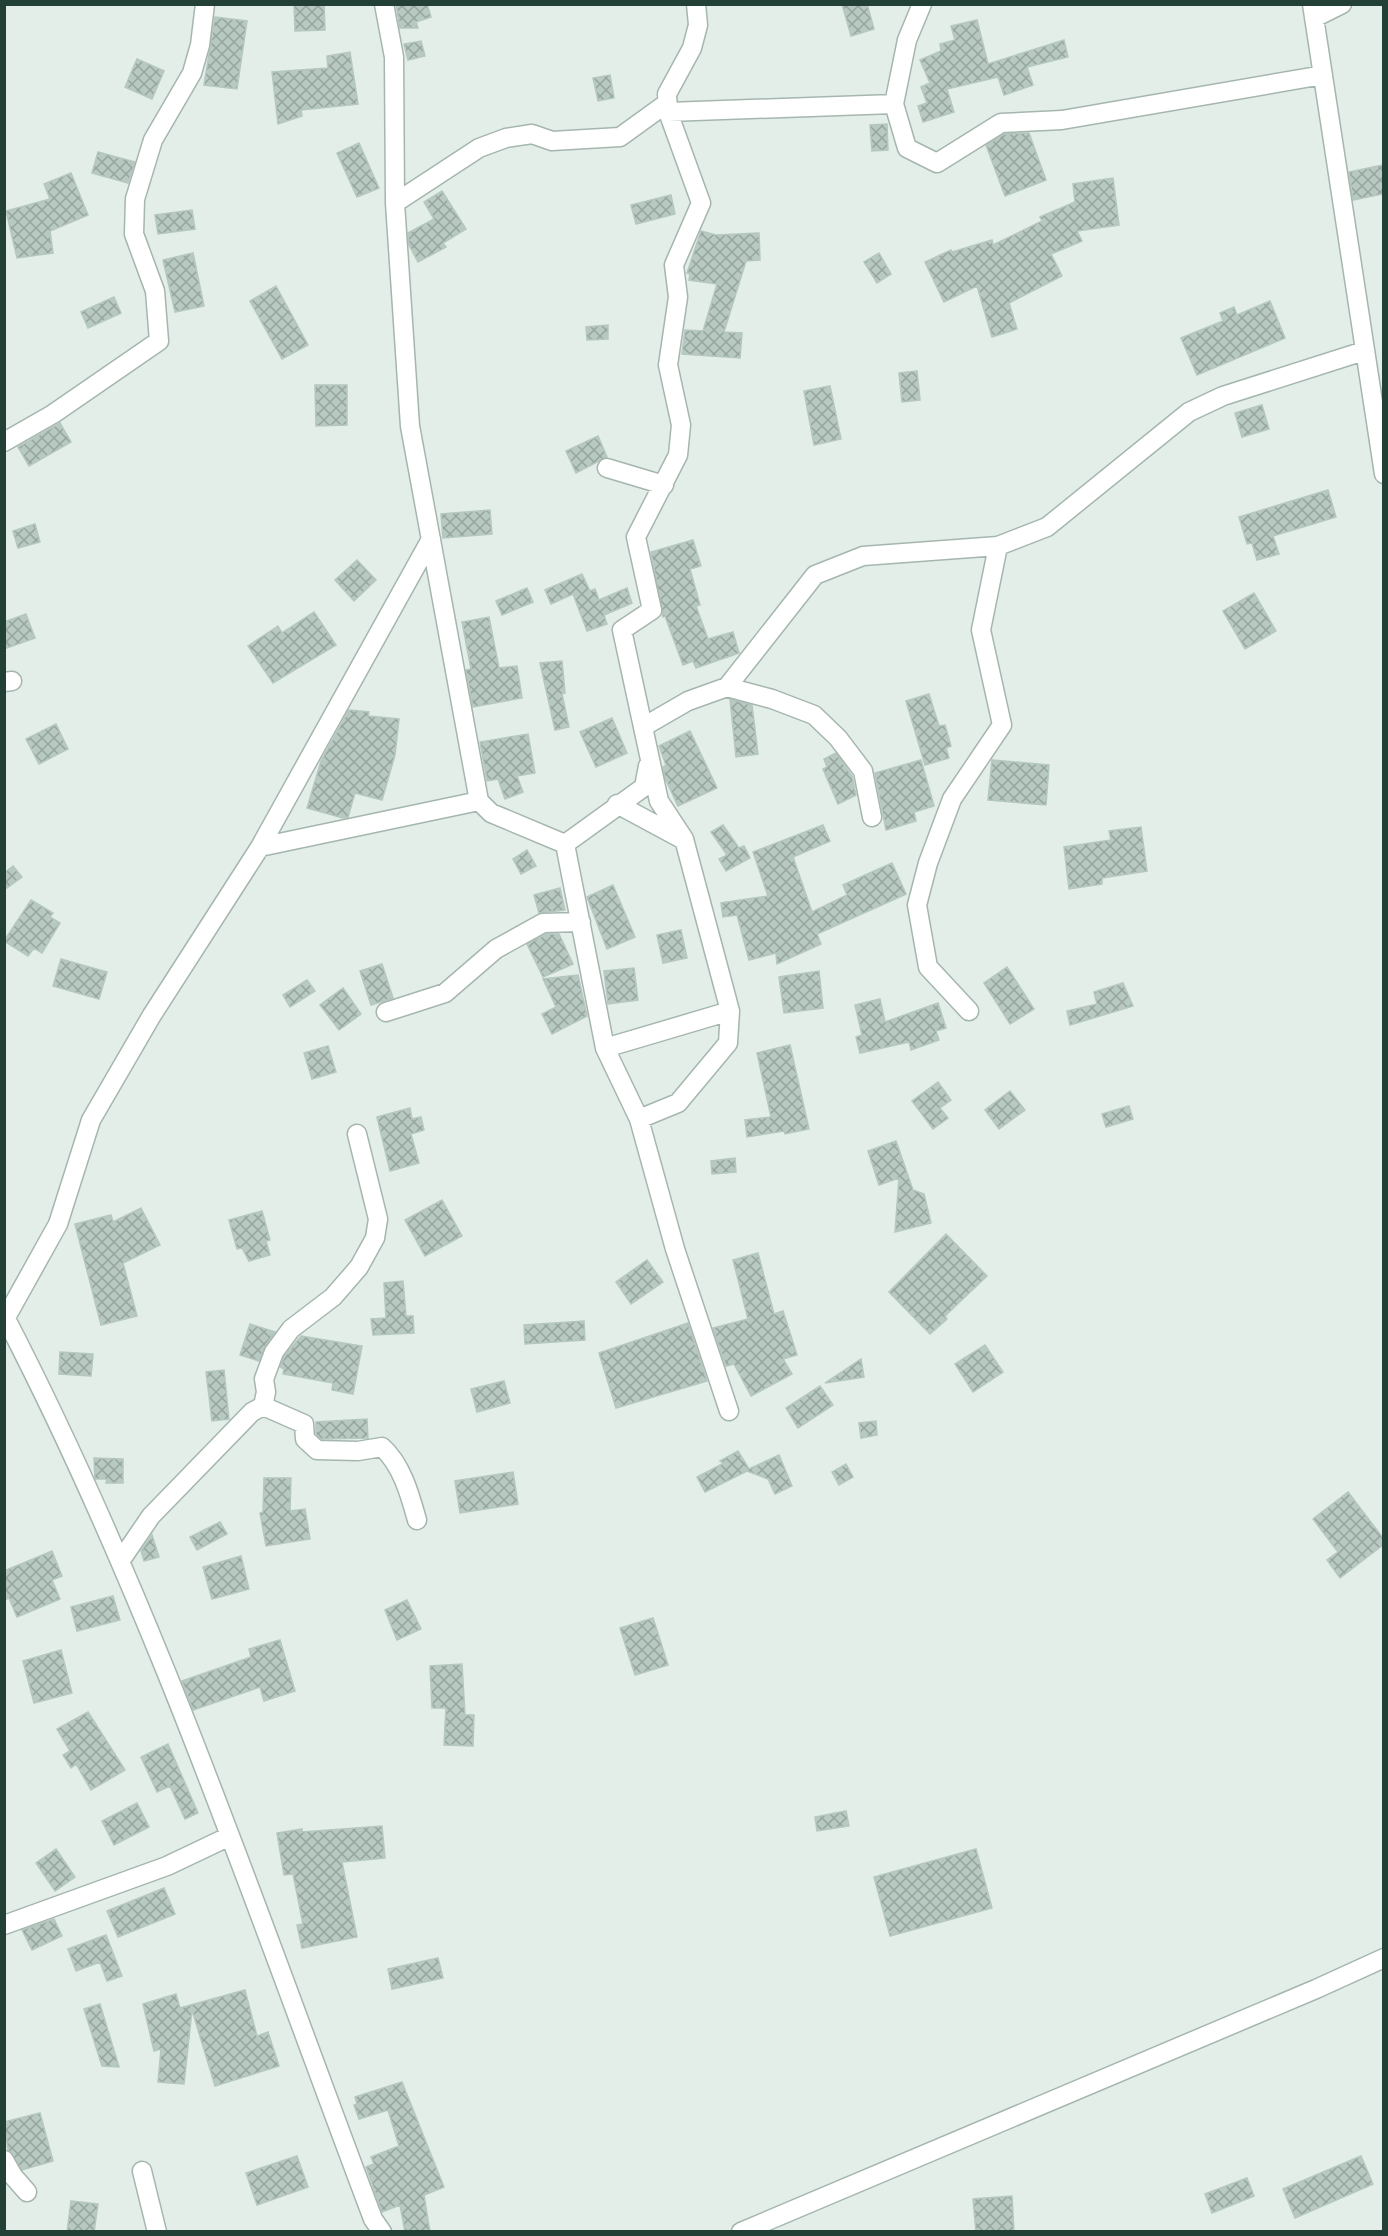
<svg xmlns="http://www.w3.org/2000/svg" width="1388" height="2236" font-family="'Sofia Sans Condensed',sans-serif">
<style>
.building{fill:url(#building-cross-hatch);stroke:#b5c8bf;stroke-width:1.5}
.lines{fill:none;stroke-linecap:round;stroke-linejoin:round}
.minor-casing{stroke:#a5b6af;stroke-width:21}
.minor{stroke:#fff;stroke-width:18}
</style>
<defs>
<pattern id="building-cross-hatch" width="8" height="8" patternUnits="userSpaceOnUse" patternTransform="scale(1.5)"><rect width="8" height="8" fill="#b8c9c1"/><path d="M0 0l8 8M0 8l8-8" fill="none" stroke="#95a59e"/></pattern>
</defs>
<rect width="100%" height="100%" fill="#e3eee8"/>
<path class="building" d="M294,4H324L325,30L295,31Z
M396,4H427L431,17L416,22L418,28H400Z
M842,4H867L874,29L851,36Z
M215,17L247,21L237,89L204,85Z
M977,20L988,64L1064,40L1068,57L1027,67L1033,85L1004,95L998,77L947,89L954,112L923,122L918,106L927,103L921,87L930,83L920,60L941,51L940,44L955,40L951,26Z
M421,41L425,56L408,60L404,44Z
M350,52L358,104L301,110L302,116L278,124L272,72L328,68L327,56Z
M137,59L164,71L152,99L125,87Z
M610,75L614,98L598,101L593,78Z
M887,124L888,150L872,151L870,125Z
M1029,133L1046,180L1005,196L986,145L1004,134Z
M359,143L379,188L357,197L337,153Z
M98,152L135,162L128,183L92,173Z
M1383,165V194L1353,200L1349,172Z
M71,173L88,215L50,231L53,253L17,258L6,211L50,199L44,184Z
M1113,178L1119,225L1077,231L1082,241L1051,254L1062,276L1009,303L1017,329L992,337L977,286L944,302L925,262L951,250L952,252L992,240L993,245L1042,221L1040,217L1075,202L1073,184Z
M442,191L466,229L443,243L446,247L418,262L409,245L408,233L434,219L424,202Z
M671,195L675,214L636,224L631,205Z
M192,210L195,229L158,234L155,215Z
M701,231L716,235L759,233L760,260L746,261L724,332L742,333L740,358L682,354L685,330L703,331L717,284L689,280L690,274L687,273Z
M193,253L204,306L175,312L163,260Z
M879,253L891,274L877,283L864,262Z
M276,286L308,345L282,359L250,301Z
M114,297L121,313L88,328L81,312Z
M1270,301L1285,338L1197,375L1181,338L1223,321L1220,313L1234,307L1237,315Z
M608,325V339L587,340L586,327Z
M917,371L920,400L902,402L899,373Z
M315,385H347V425L316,426Z
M830,386L841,439L814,445L804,391Z
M1262,405L1269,429L1242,437L1235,413Z
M60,423L71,442L29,466L18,447Z
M598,436L607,457L576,473L566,451Z
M1328,490L1336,517L1273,536L1279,554L1257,560L1252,543L1247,544L1239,517Z
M490,510L492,534L443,538L441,514Z
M35,524L40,542L18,548L13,531Z
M693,540L701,566L690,569L700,605L696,606L708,639L733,632L739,653L696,668L693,661L683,665L665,616L663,617L651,552Z
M357,560L376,580L354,601L335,580Z
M582,574L590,591L595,589L599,600L627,588L632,603L604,615L607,624L587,631L573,594L551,604L545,590Z
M527,588L533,602L502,615L496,601Z
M1254,593L1276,631L1245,649L1223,611Z
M314,612L336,645L273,683L248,646L278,626L282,633Z
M26,614L35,638L4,649V622Z
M489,617L499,668L517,666L522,698L473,707L466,670L471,669L462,622Z
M562,661L565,693L562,694L569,727L555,730L540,663Z
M929,694L939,726L945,725L951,746L946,748L949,758L925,765L906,701Z
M730,699L752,705L758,754L736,757Z
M349,710L369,712L368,716L399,719L395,755L382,800L355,793L348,817L343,818L307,808L321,761Z
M612,718L627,753L596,767L580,732Z
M56,724L68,749L39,764L26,739Z
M690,731L717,788L678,806L665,778L663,767L666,765L659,746Z
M528,734L535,773L517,776L523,792L505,799L498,779L487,781L480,742Z
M836,753L852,776L856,795L838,804L823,769L827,767L824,759Z
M921,760L934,806L914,812L916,821L886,830L875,773Z
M992,760L1049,765L1046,805L988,800Z
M723,825L739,848L744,846L750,858L726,871L719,859L727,855L711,832Z
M823,825L830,841L793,857L812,912L847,895L843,885L892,863L906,894L817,934L821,944L777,964L776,953L749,960L737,915L723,917L721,903L768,896L753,852Z
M1141,827L1147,871L1102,878V884L1069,889L1064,847L1111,840L1109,831Z
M527,850L536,866L521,874L513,859Z
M13,866L22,877L4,890V873Z
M613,885L635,937L607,949L587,897Z
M560,888L565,910L539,913L534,895Z
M31,900L53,913L50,917L60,923L42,953L34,948L28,956L4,941Z
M681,930L687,958L663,963L657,935Z
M546,934H559L573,964L543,977L527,944Z
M61,959L107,972L99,999L53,986Z
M382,964L393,998L371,1005L360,971Z
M1007,967L1034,1009L1010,1024L984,983Z
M634,968L638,1000L608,1004L604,971Z
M819,971L823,1008L784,1013L779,977Z
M578,975L587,1016L552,1034L542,1014L556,1007L543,979Z
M307,980L315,991L290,1007L283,995Z
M1123,983L1133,1006L1070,1025L1067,1011L1097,1004L1094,992Z
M343,988L361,1014L339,1030L320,1005Z
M880,999L885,1022L938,1003L946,1028L936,1031L939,1040L911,1050L909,1042L860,1053L856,1037L862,1035L855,1005Z
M790,1045L809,1129L785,1134L784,1131L747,1137L745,1120L771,1117L757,1053Z
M328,1046L336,1072L312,1079L304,1053Z
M938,1082L951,1100L940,1108L948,1118L933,1129L912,1101Z
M1010,1091L1025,1110L999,1129L985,1110Z
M1129,1106L1133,1119L1106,1127L1102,1114Z
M410,1108L412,1119L421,1117L424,1130L411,1134L419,1163L390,1171L377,1117Z
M896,1141L913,1190L924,1194L931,1223L895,1232L899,1178L879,1185L868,1151Z
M735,1158L736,1172L712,1174L711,1161Z
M442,1200L462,1236L425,1256L405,1220Z
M141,1208L160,1245L123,1263L137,1316L101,1325L75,1224L111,1215L113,1222Z
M262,1211L270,1240L266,1241L270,1255L249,1261L242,1248L237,1249L229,1220Z
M946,1234L987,1276L945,1316L947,1319L930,1334L889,1292Z
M758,1253L774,1314L783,1311L797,1355L783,1359L792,1374L751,1396L734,1364L726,1366L713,1328L748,1319L733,1260Z
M647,1260L663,1282L631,1304L616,1282Z
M403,1281L406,1316H413L414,1333L373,1335L371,1319L386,1318L384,1283Z
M584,1321L585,1340L525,1344L524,1325Z
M688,1323L707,1381L616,1408L599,1353Z
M250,1324L275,1332L265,1346L259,1361L240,1355Z
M301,1336L362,1346L353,1394L332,1390L333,1383L283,1374L284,1369L280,1367L284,1357Z
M985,1345L1003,1372L973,1392L955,1364Z
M60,1352L93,1354L91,1376L59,1374Z
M861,1359L864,1377L825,1383Z
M224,1370L229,1419L212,1421L206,1372Z
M504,1381L510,1403L477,1412L471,1389Z
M820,1386L833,1405L798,1428L786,1408Z
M367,1419L368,1438L321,1439L316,1434V1422Z
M876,1421L877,1435L861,1438L859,1423Z
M738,1451L749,1469L779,1455L792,1486L775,1494L768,1479L747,1471L705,1492L697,1477L724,1463L720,1461Z
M94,1458L123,1459V1483H106L107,1479H95Z
M846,1464L853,1477L839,1485L832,1472Z
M513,1472L518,1504L460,1513L455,1481Z
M264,1478H291L290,1511L305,1509L310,1539L266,1546L260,1513L263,1512Z
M1348,1492L1383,1538V1545L1340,1578L1327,1560L1338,1552L1313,1519Z
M220,1522L227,1534L197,1550L190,1537Z
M152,1535L159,1557L144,1561L141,1551Z
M52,1551L62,1576L52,1580L60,1599L17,1617L9,1598L4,1600V1571Z
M241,1556L249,1589L212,1599L203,1567Z
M113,1596L120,1620L77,1631L71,1607Z
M407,1600L421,1629L397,1640L385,1610Z
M653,1618L668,1665L635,1675L620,1628Z
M280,1640L295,1691L264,1701L260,1687L193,1710L182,1681L251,1657L249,1649Z
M61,1650L72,1693L34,1703L23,1661Z
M462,1664L465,1715H474L473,1746L444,1745L446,1708H432L430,1666Z
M88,1712L125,1770L91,1790L76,1764L71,1768L63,1755L70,1751L57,1729Z
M168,1744L198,1813L185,1819L170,1786L157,1792L141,1757Z
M137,1803L149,1827L114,1845L102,1821Z
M846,1811L849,1826L817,1831L815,1817Z
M382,1826L385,1858L342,1862L357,1937L302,1948L297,1925L303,1924L293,1874L284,1875L277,1833L302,1829V1832Z
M56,1849L75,1877L55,1891L36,1863Z
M976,1849L992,1908L890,1936L874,1877Z
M164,1888L175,1914L118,1937L107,1911Z
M54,1919L62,1936L32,1950L22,1930Z
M106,1935L122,1976L107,1981L100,1962L76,1971L68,1949Z
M438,1958L443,1978L392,1989L388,1969Z
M245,1990L257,2036L268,2032L279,2066L215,2086L192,2010L184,2084L158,2082L161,2049L154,2051L143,2004L176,1994L180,2008Z
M100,2004L119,2067L102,2066L84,2009Z
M402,2082L444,2187L424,2195L430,2232H405L400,2205L382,2212L366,2167L374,2164L371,2157L399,2146L388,2110L359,2119L354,2105L357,2104L355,2097Z
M40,2113L53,2161L22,2170L8,2150L4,2122Z
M297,2156L308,2187L257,2205L246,2173Z
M1361,2156L1373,2184L1295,2218L1283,2189Z
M1247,2178L1254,2196L1212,2213L1205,2194Z
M1012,2196L1014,2232H976L973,2199Z
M71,2201L98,2204L94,2232H67Z"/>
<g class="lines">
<defs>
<path id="minor" d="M384,4L394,57L395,203L410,426L479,801L491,813L565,844
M922,4L907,40L894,104L907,148L937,163L1001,123L1062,120L1323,75
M1312,4L1384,474
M1314,18L1342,4
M668,112L894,104
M395,203L479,148L506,138L532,134L552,141L620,137L667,103
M4,442L53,414L159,341L155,291L134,234L135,199L153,140L192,73L200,45L205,4
M607,468L664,485
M4,682L12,681
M727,687L815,575L863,556L998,546L1047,527L1189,412L1223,396L1364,351
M643,727L688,701L727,687L772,699L814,715L838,738L863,771L872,817
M617,804L682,839
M565,844L605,1048L639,1119L675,1249L729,1411
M565,844L644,787L648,766
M260,847L479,801
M969,1011L928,967L917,905L928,863L952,799L1002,725L981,630L998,546
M386,1012L445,993L496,949L543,923L581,922
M605,1048L730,1011
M639,1119L678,1103L728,1043L730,1011L684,839L659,801L622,630L652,610L636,537L678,455L681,425L668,365L678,297L674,265L701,203L668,112L667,94L692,48L698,25L696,4
M4,1315C154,1604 258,1915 373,2219L382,2232
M4,1321L58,1224L91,1120L152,1015L260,847L431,539
M263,1406L304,1424L305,1439L317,1450L358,1451L382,1447C402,1465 410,1495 417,1520
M121,1560L151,1516L252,1412L263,1406L266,1392L264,1379L274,1352L291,1329L333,1297L359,1267L375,1238L378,1219L357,1134
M4,1925L167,1866L230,1836
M4,2160L13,2176L27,2192
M142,2171L157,2232
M741,2232L1316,1989L1384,1958"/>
</defs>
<use href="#minor" class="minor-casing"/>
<use href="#minor" class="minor"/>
</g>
<rect width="1388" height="2236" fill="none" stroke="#224036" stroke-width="12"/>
</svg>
